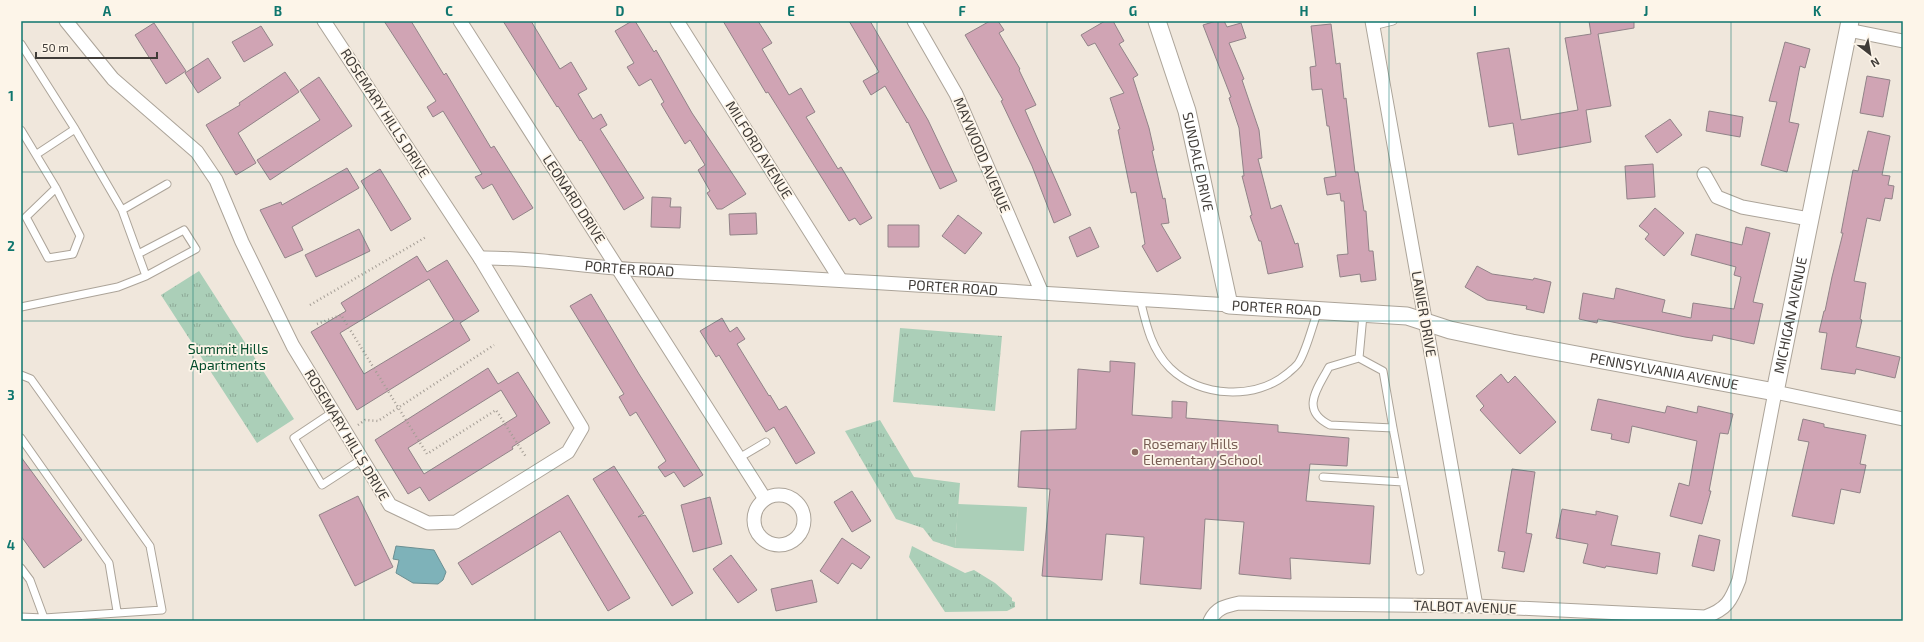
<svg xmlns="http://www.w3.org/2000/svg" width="1924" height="642" font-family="'Exo 2',sans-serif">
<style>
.green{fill:#abcfb8}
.park{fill:url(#park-tufts)}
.water{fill:#7eb2b9;stroke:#6b8f92}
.building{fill:#d0a4b4;stroke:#918388;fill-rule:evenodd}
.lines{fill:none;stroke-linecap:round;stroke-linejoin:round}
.service-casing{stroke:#aca499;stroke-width:9}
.minor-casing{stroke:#aca499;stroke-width:15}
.tertiary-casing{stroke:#aca499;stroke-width:19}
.path{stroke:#a49d95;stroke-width:2.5;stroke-dasharray:1 3;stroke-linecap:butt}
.service{stroke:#fff;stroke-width:7}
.minor{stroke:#fff;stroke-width:13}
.tertiary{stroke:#fff;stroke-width:17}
.grid{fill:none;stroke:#0f766e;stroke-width:1;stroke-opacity:0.55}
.education-dot{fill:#8d6e63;stroke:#fdf5e9;stroke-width:1.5}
.labels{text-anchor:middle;stroke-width:3.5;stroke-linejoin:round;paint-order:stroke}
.street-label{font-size:14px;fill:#403c38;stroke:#fdf5e9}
.park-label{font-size:14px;fill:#044c2b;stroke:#fdf5e9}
.education-label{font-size:14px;fill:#785e54;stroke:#fdf5e9;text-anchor:start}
.neatline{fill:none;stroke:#0f766e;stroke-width:1.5}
.grid-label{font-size:13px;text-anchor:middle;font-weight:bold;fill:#0f766e}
</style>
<defs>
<pattern id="park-tufts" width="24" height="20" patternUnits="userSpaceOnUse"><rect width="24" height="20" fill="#abcfb8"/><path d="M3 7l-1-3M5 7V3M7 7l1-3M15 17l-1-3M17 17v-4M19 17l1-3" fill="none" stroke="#8da997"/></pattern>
</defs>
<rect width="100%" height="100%" fill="#f0e7dc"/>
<path class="green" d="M958,504L1027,507L1024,551L955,548Z"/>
<path class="park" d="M199,271L294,419L257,443L161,295Z
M900,328L1002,336L995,411L893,402Z
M880,420L914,477L960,483L955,548L933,541L923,528L896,519L845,431Z
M912,546L965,573L974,570L995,583L1012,598V601L1015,602V607L1007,611L945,612L909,557Z"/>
<path class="water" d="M396,546L434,550L446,572L443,580L438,584L413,583L396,573L399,560L393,559Z"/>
<path class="building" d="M384,21H411L444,75L446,73L491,148L494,146L533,208L513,220L492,184L483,189L475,177L482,174L443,111L433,117L427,107L436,101Z
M503,21H531L560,69L571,62L587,89L578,94L593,119L601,114L607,125L600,129L644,198L624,210L581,140L580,141L558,106L557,107Z
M632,21H635L654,52L656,50L692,113L746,194L722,209H717L707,193L710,191L698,170L705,165L690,140L685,144L661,104L664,102L651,79L639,86L627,67L634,63L615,31Z
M723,21H758L772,43L762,49L789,95L801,88L815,112L806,117L838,169L841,167L872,218L860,225L855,218L849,221L768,92L766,93Z
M849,21H870L928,120L957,181L940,189L908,122L907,123L885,86L871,95L863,81L879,72Z
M990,21H998L1004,30L999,33L1020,69L1019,70L1036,105L1025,110L1071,215L1054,223L1032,166L1001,101L1003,100L965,35Z
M1105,21H1113L1124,41L1119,44L1138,75L1133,78L1149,128L1154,150L1152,151L1163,199L1165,198L1169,223L1161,224L1181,258L1157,272L1142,246L1145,244L1136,192L1131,193L1118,130L1120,129L1110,98L1124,93L1095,43L1088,46L1081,35Z
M1216,21H1224L1227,27L1241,23L1246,38L1229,43L1244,79L1242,80L1259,130L1262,158L1258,159L1271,209L1281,205L1295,244L1298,243L1303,267L1268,274L1261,241H1259L1250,216L1252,215L1242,176H1244L1239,128L1229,98L1231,97L1203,25Z
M1589,21H1634V28L1598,34L1611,106L1586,110L1591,142L1518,155L1513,123L1489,127L1477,53L1509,48L1521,120L1578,110L1565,38L1591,34Z
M154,23L186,71L166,84L135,35Z
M1331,24L1336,64L1340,63L1344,99L1346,98L1355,172H1358L1364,211H1366L1369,251H1373L1376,280L1361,282L1360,274L1340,277L1337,255L1348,254L1344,201H1341L1340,193L1327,195L1324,178L1336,176L1329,126H1327L1322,89L1312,90L1310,67L1316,66L1311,26Z
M261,26L273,45L244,62L232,42Z
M1785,42L1810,49L1805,68L1800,66L1789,122L1799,124L1787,172L1761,165L1777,102L1769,101Z
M208,58L221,78L198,93L185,73Z
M285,72L299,92L238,133L256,163L236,175L206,125L240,105L239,103Z
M1867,76L1890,80L1883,117L1860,113Z
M319,77L352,126L270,180L257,160L320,120L300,90Z
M1709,111L1743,117L1740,137L1706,131Z
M1670,119L1682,135L1657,153L1645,136Z
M1868,131L1890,136L1882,175L1890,176L1888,185L1894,186L1892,199L1885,198L1880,221L1867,218L1854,281L1866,283L1860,319L1862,320L1856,347L1900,357L1895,378L1856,369L1855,374L1821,369L1827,333L1819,332L1824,311H1825L1832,277L1843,233H1841L1853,170L1858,171Z
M1653,164L1655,197L1627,199L1625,166Z
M347,168L359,188L292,227L303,250L285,258L260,210L281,202L282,205Z
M380,169L411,219L391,231L361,181Z
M652,197L671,198L670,207H681L680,228L651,227Z
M1655,208L1684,233L1664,256L1645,239L1649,234L1639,226Z
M756,213L757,234L730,235L729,214Z
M958,215L982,233L965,254L942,236Z
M888,225H919V247H888Z
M1090,227L1099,247L1077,257L1069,237Z
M1746,227L1770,233L1753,302L1763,304L1754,344L1713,335L1712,341L1685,337L1598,319L1597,323L1579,319L1583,293L1614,299L1616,288L1665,300L1662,312L1691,318L1693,303L1734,309L1741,277L1734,275L1736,267L1691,255L1696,234L1742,245Z
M359,229L370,251L316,277L305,255Z
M417,256L427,272L447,260L479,311L460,323L470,340L357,410L311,332L346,311L341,303ZM429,279L454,320L364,374L340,333Z
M1477,266L1492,274L1533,280L1534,278L1551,282L1544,313L1526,309L1527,306L1487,300L1465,287Z
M591,294L639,374L703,475L684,487L674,472L665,477L658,467L666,461L636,412L630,416L619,397L624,394L570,306Z
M722,318L730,332L737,327L745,339L737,344L769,396L770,395L779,410L786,406L815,453L796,464L774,427L766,432L719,355L716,357L700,331Z
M1110,361L1135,363L1132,415L1172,418V401L1187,402L1186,418L1278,425V432L1349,438L1347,466L1310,464L1306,501L1374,506L1370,564L1290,558L1291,579L1239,574L1244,522L1205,519L1201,589L1140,584L1144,537L1106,534L1102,580L1042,576L1050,489L1018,487L1021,431L1076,429L1078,369L1110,372Z
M488,368L498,384L518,372L550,423L512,447L513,449L429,501L420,487L408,494L375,440ZM501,390L517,416L424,474L408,448Z
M1501,374L1508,383L1515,376L1556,422L1520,454L1480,410L1484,406L1476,396Z
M1598,399L1665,413L1667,406L1697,413L1698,406L1733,414L1728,434L1720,433L1709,491H1711L1702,524L1670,516L1679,483L1689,486L1697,441L1632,426L1629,443L1611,439L1612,434L1591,430Z
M1803,419L1824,424V427L1866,435L1860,464L1866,465L1860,493L1841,489L1834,524L1792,516L1809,442L1798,440Z
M21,457L82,540L44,568L21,536Z
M614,466L644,513L638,517L645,515L693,593L672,606L593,479Z
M1512,469L1535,472L1526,533L1532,534L1524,572L1502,568L1505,552L1498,551Z
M852,491L871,521L852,532L834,502Z
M568,495L630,598L608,611L560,531L472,585L458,563Z
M358,496L393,567L355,586L319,515Z
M710,497L722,544L693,552L681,505Z
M1562,509L1596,515V511L1618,516L1611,545L1660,553L1657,574L1606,566L1605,568L1583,563L1588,544L1556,538Z
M1699,535L1720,540L1714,571L1692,566Z
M842,538L870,557L861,569L852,563L838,584L820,571Z
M731,555L757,590L738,603L713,569Z
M812,580L817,602L776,611L771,589Z"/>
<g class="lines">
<defs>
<path id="service" d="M1373,26L1393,21
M21,44L75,129L122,210L146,276L118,287L21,307
M21,130L56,188L80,236L73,254L48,258L26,217L56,188
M37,154L75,129
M122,210L167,184
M138,254L184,230L196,249L146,276
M1140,299C1146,324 1151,349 1170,368C1201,398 1256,400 1288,373C1291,370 1297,366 1299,362C1307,349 1312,326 1318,311
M1359,358L1383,371L1393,428L1330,425C1299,410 1318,388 1329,367L1359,358L1363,315
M21,375L31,379L150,546L162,610L44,618L21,617
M333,412L294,438L322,485L362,459
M1393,428L1420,571
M21,438L109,563L117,611
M739,458L766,442
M1323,477L1403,482
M21,568L30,580L44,618"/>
<g id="minor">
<path d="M66,21L113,79L197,152L216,180L242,242L293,346L390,505L428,523L456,522L568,452L582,428L480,258L324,21"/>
<path d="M460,21L765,499"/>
<path d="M677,21L840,279"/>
<path d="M914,21L956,94L1042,293"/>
<path d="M1372,21L1476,606"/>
<path d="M1848,30L1903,41"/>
<path d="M1704,174L1717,197L1742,207L1809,219"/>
<path id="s1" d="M480,258C535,257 590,268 645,270C840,279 1034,293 1229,305"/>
<circle cx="779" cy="520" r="25"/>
<path d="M1210,621C1216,608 1225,606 1239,603L1476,606L1705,617C1727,609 1731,601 1739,580L1775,392L1903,419"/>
</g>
<g id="tertiary">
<path id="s2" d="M1157,21L1187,111L1229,305L1407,316L1450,330L1512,343L1775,392L1850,21"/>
</g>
</defs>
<use href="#service" class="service-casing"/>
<use href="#minor" class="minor-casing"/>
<use href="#tertiary" class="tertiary-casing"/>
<path class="path" d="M310,305L426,237
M317,324L341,315L427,454L496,410L526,457
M358,425L365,420L378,421L494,345"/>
<use href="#service" class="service"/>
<use href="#minor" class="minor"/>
<use href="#tertiary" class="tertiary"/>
</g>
<path class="grid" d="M193,21V621M364,21V621M535,21V621M706,21V621M877,21V621M1047,21V621M1218,21V621M1389,21V621M1560,21V621M1731,21V621M21,172H1903M21,321H1903M21,470H1903"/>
<circle class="education-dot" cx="1135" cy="452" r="4"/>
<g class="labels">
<g class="street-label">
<text transform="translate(385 113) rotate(57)" y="5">ROSEMARY HILLS DRIVE</text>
<text transform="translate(759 150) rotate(58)" y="5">MILFORD AVENUE</text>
<text transform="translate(982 155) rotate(67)" y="5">MAYWOOD AVENUE</text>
<text dy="5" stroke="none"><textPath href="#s2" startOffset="147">SUNDALE DRIVE</textPath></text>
<text transform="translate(574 199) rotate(57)" y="5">LEONARD DRIVE</text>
<text dy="5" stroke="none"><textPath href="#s1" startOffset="150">PORTER ROAD</textPath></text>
<text dy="5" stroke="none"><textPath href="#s1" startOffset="474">PORTER ROAD</textPath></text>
<text dy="5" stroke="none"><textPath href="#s2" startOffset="341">PORTER ROAD</textPath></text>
<text transform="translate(1424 314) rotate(80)" y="5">LANIER DRIVE</text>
<text dy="5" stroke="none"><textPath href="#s2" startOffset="926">MICHIGAN AVENUE</textPath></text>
<text dy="5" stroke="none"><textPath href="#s2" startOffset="735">PENNSYLVANIA AVENUE</textPath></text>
<text transform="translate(347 435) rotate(59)" y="5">ROSEMARY HILLS DRIVE</text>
<text transform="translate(1465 607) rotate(2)" y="5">TALBOT AVENUE</text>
</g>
<g class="park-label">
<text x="228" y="354">Summit Hills<tspan x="228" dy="16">Apartments</tspan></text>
</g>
<g class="education-label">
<text x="1143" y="449">Rosemary Hills<tspan x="1143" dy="16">Elementary School</tspan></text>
</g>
</g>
<rect width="1924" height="642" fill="none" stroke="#fdf5e9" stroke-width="44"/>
<g transform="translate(1870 54) rotate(149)" stroke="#fdf5e9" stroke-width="3" paint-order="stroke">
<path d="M0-3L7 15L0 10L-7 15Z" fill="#403c38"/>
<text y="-6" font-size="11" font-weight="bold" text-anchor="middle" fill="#403c38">N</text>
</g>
<path d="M36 52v6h121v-6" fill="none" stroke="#403c38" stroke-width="2"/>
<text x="42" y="52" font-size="12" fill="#403c38" stroke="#fdf5e9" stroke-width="3" paint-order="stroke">50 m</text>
<rect x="22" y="22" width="1880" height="598" class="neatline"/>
<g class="grid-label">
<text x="107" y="16">A</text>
<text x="278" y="16">B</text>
<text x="449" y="16">C</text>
<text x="620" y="16">D</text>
<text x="791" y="16">E</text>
<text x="962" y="16">F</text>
<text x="1133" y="16">G</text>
<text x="1304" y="16">H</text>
<text x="1475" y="16">I</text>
<text x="1646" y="16">J</text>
<text x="1817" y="16">K</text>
<text x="11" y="101">1</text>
<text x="11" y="251">2</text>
<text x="11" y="400">3</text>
<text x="11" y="550">4</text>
</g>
</svg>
